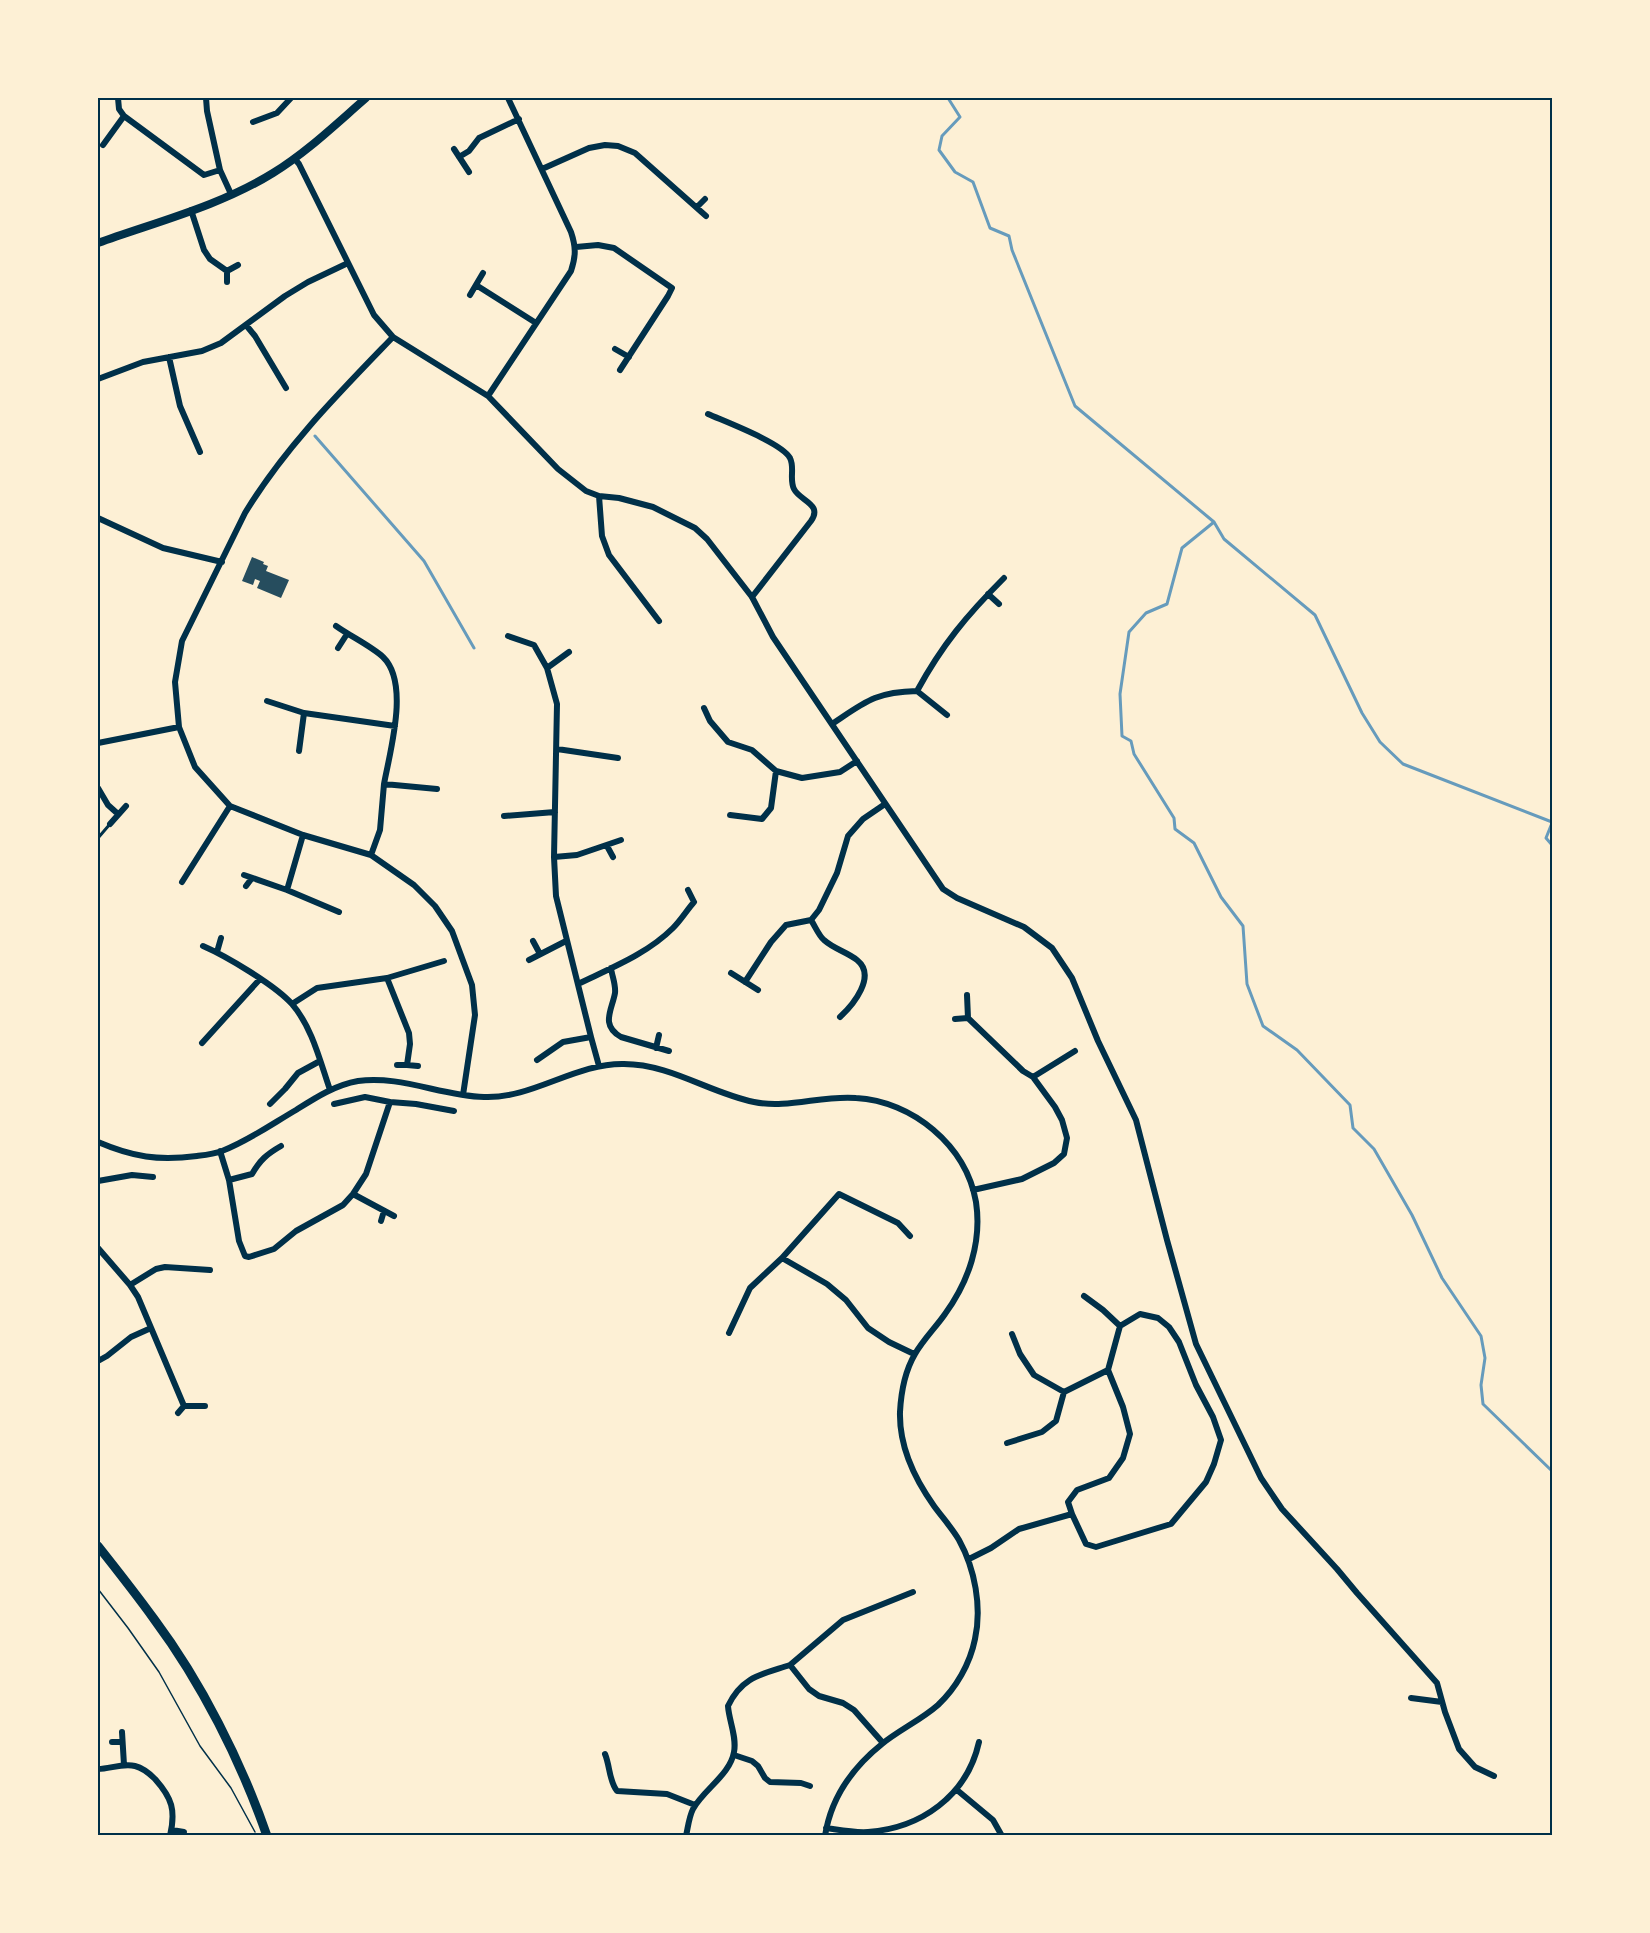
<svg xmlns="http://www.w3.org/2000/svg" width="1650" height="1933" font-family="'Archivo Narrow',sans-serif">
<style>
.lines{fill:none;stroke-linecap:round;stroke-linejoin:round}
.stream{stroke:#669bbc;stroke-width:3}
.building{fill:#264d5e}
.path{stroke:#003049;stroke-width:1.5}
.service{stroke:#003049;stroke-width:3}
.minor{stroke:#003049;stroke-width:6}
.tertiary{stroke:#003049;stroke-width:8}
.primary{stroke:#003049;stroke-width:9}
.neatline{fill:none;stroke:#003049;stroke-width:2}
</style>
<rect width="100%" height="100%" fill="#fdf0d5"/>
<g class="lines">
<path class="stream" d="M948,98L960,117L942,136L939,150L955,172L973,182L990,228L1009,236L1012,250L1075,406L1214,522L1182,548L1167,604L1146,613L1129,632L1120,694L1122,736L1131,741L1134,754L1174,818L1175,829L1194,843L1221,897L1243,926L1247,984L1263,1026L1297,1050L1350,1105L1353,1128L1374,1149L1412,1215L1442,1278L1481,1336L1485,1358L1481,1385L1483,1404L1552,1471
M315,436L424,561L474,648
M1214,522L1224,539L1315,615L1362,713L1380,742L1403,764L1552,822
M1552,823L1546,838L1552,845"/>
</g>
<path class="building" d="M252,557L264,562L263,564L268,566L266,571L289,580L281,598L257,588L260,581L255,579L253,585L242,581Z"/>
<g class="lines">
<path class="path" d="M98,1589L128,1628L159,1672L200,1746L231,1788L255,1832"/>
<path class="service" d="M98,838L110,824"/>
<path class="minor" d="M118,98L119,109L124,116L204,175L220,170L231,194
M206,98L207,111L220,170
M253,122L277,113L291,98
M103,145L124,116
M454,149L469,172
M459,157L469,151L479,138L519,119
M294,158L299,164L374,315L393,337L488,396L558,469L586,491L599,496L619,498L653,507L695,528L707,539L752,597L773,637L943,889L957,898L1024,927L1052,948L1072,978L1098,1041L1136,1120L1167,1240L1196,1344L1261,1478L1282,1509L1337,1569L1357,1593L1437,1683L1445,1712L1459,1749L1475,1767L1494,1776
M542,169L589,148L605,145L618,146L635,153L706,216
M697,207L705,199
M191,210L204,250L210,259L227,271V282
M576,247L598,245L614,248L672,288L668,296L620,370
M227,271L238,265
M476,285L536,323
M470,295L483,273
M246,325L255,336L286,388
M393,337C340,392 285,447 245,513L182,641L175,682L179,727L195,767L230,806L303,835L371,855L414,885L435,906L452,931L472,985L475,1015L463,1095
M615,349L629,357
M169,357L180,406L200,452
M98,379L143,362L202,351L221,343L285,296L308,282L348,263
M488,396L571,271C576,256 576,247 571,232L508,98
M708,414C726,422 782,443 790,458C795,468 789,479 794,489C800,501 823,504 811,521L752,597
M599,496L602,536L609,555L659,621
M98,518L163,548L222,562
M988,594L999,604
M336,626C350,636 371,646 383,657C410,683 390,751 384,784L437,789
M508,636L534,645L547,668L557,704L554,857L556,896L591,1037L563,1042L537,1060
M338,648L347,634
M547,668L569,652
M267,701L304,713L395,726
M704,708L710,721L728,742L752,750L776,771L802,778L840,772L857,761
M947,715L917,691C942,645 967,615 1004,578
M832,724C865,702 875,692 917,691
M98,743L179,727
M557,749L618,758
M299,751L304,713
M98,788L108,805L118,814
M730,815L762,819L771,808L776,771
M504,816L555,812
M110,824L126,806
M607,846L613,857
M371,855L380,830L384,784
M554,857L577,855L621,840
M244,875L287,890L303,835
M182,882L230,806
M246,886L252,878
M287,890L339,912
M688,890L694,902
M533,941L540,954
M203,946C226,956 275,985 292,1004C312,1027 320,1061 330,1090
M217,952L221,938
M529,960L566,941
M611,968C612,976 616,985 615,993C612,1010 600,1025 621,1037L669,1051
M731,973L758,990
M387,978L409,1033L410,1044L407,1065H397
M745,982L771,942L786,925L811,920
M578,984C611,968 647,954 673,928C681,920 687,910 694,902
M967,995L968,1018L1023,1071L1033,1077
M292,1004L317,988L387,978L444,961
M840,1017C853,1005 877,976 857,960C847,952 834,949 824,940C819,936 815,926 811,920L819,910L837,873L848,836L863,819L885,804
M955,1019L968,1018
M591,1037L599,1066
M202,1043L260,979
M656,1048L659,1035
M407,1065L418,1066
M270,1104L285,1089L298,1073L320,1061
M334,1104L365,1097L390,1102
M98,1142C133,1157 158,1161 197,1156C205,1155 214,1154 222,1151C248,1141 272,1124 296,1110C315,1098 335,1085 358,1081C400,1075 442,1096 484,1097C533,1099 575,1063 624,1064C670,1064 710,1093 754,1102C788,1109 822,1095 856,1098C912,1101 966,1145 976,1202C982,1242 969,1281 945,1314C936,1327 923,1340 915,1354C905,1371 901,1393 900,1412C899,1447 914,1478 934,1506C942,1517 952,1528 959,1540C975,1569 982,1607 975,1639C970,1664 956,1688 938,1705C921,1720 899,1730 882,1744C852,1768 831,1797 825,1836
M220,1151L229,1180L239,1241L245,1256L249,1257L274,1249L296,1231L343,1205L353,1194L366,1174L390,1102L416,1104L454,1111
M229,1180L252,1174C260,1160 267,1154 281,1146
M98,1181L132,1175L153,1177
M973,1190L1022,1179L1054,1163L1064,1154L1067,1138L1062,1120L1055,1107L1033,1077L1075,1051
M353,1194L394,1216
M381,1221L384,1211
M910,1236L898,1223L839,1194L782,1258L827,1284L846,1300L868,1328L889,1342L914,1354
M98,1248L130,1285L138,1297L184,1406
M130,1285L156,1269L165,1267L210,1270
M729,1333L750,1288L782,1258
M1012,1334L1020,1354L1034,1375L1064,1392L1108,1370L1120,1326L1103,1310L1084,1296
M98,1361L107,1356L131,1337L151,1328
M178,1413L184,1406H205
M1007,1443L1042,1432L1056,1421L1064,1392
M1072,1514L1068,1502L1077,1490L1109,1478L1123,1458L1130,1434L1123,1407L1108,1370
M969,1559L991,1548L1019,1529L1072,1514L1086,1544L1096,1547L1171,1524L1206,1482L1214,1464L1221,1440L1213,1417L1196,1385L1179,1342L1169,1327L1158,1318L1140,1314L1120,1326
M790,1665L843,1620L913,1592
M1411,1698L1442,1702
M122,1732L124,1765
M112,1742H122
M605,1754C610,1766 609,1781 617,1791L667,1794L695,1805
M734,1755L752,1761L758,1766L765,1778L770,1782L801,1783L810,1786
M98,1769C110,1769 122,1763 135,1766C143,1768 149,1773 155,1779C172,1798 176,1810 170,1836
M957,1790L993,1820L1002,1836
M826,1828C840,1830 854,1833 868,1832C921,1828 967,1796 979,1742
M172,1830L184,1832
M686,1836C688,1827 689,1817 693,1809C704,1789 730,1775 734,1752C737,1737 729,1721 728,1706C742,1676 763,1674 790,1665L809,1689L819,1696L843,1703L854,1710L883,1743"/>
<path class="tertiary" d="M98,243C156,222 220,206 273,173C307,152 336,124 366,98"/>
<path class="primary" d="M98,1546C117,1570 136,1594 154,1619C201,1682 241,1761 267,1836"/>
</g>
<rect width="1650" height="1933" fill="none" stroke="#fdf0d5" stroke-width="198"/>
<rect x="99" y="99" width="1452" height="1735" class="neatline"/>
</svg>
